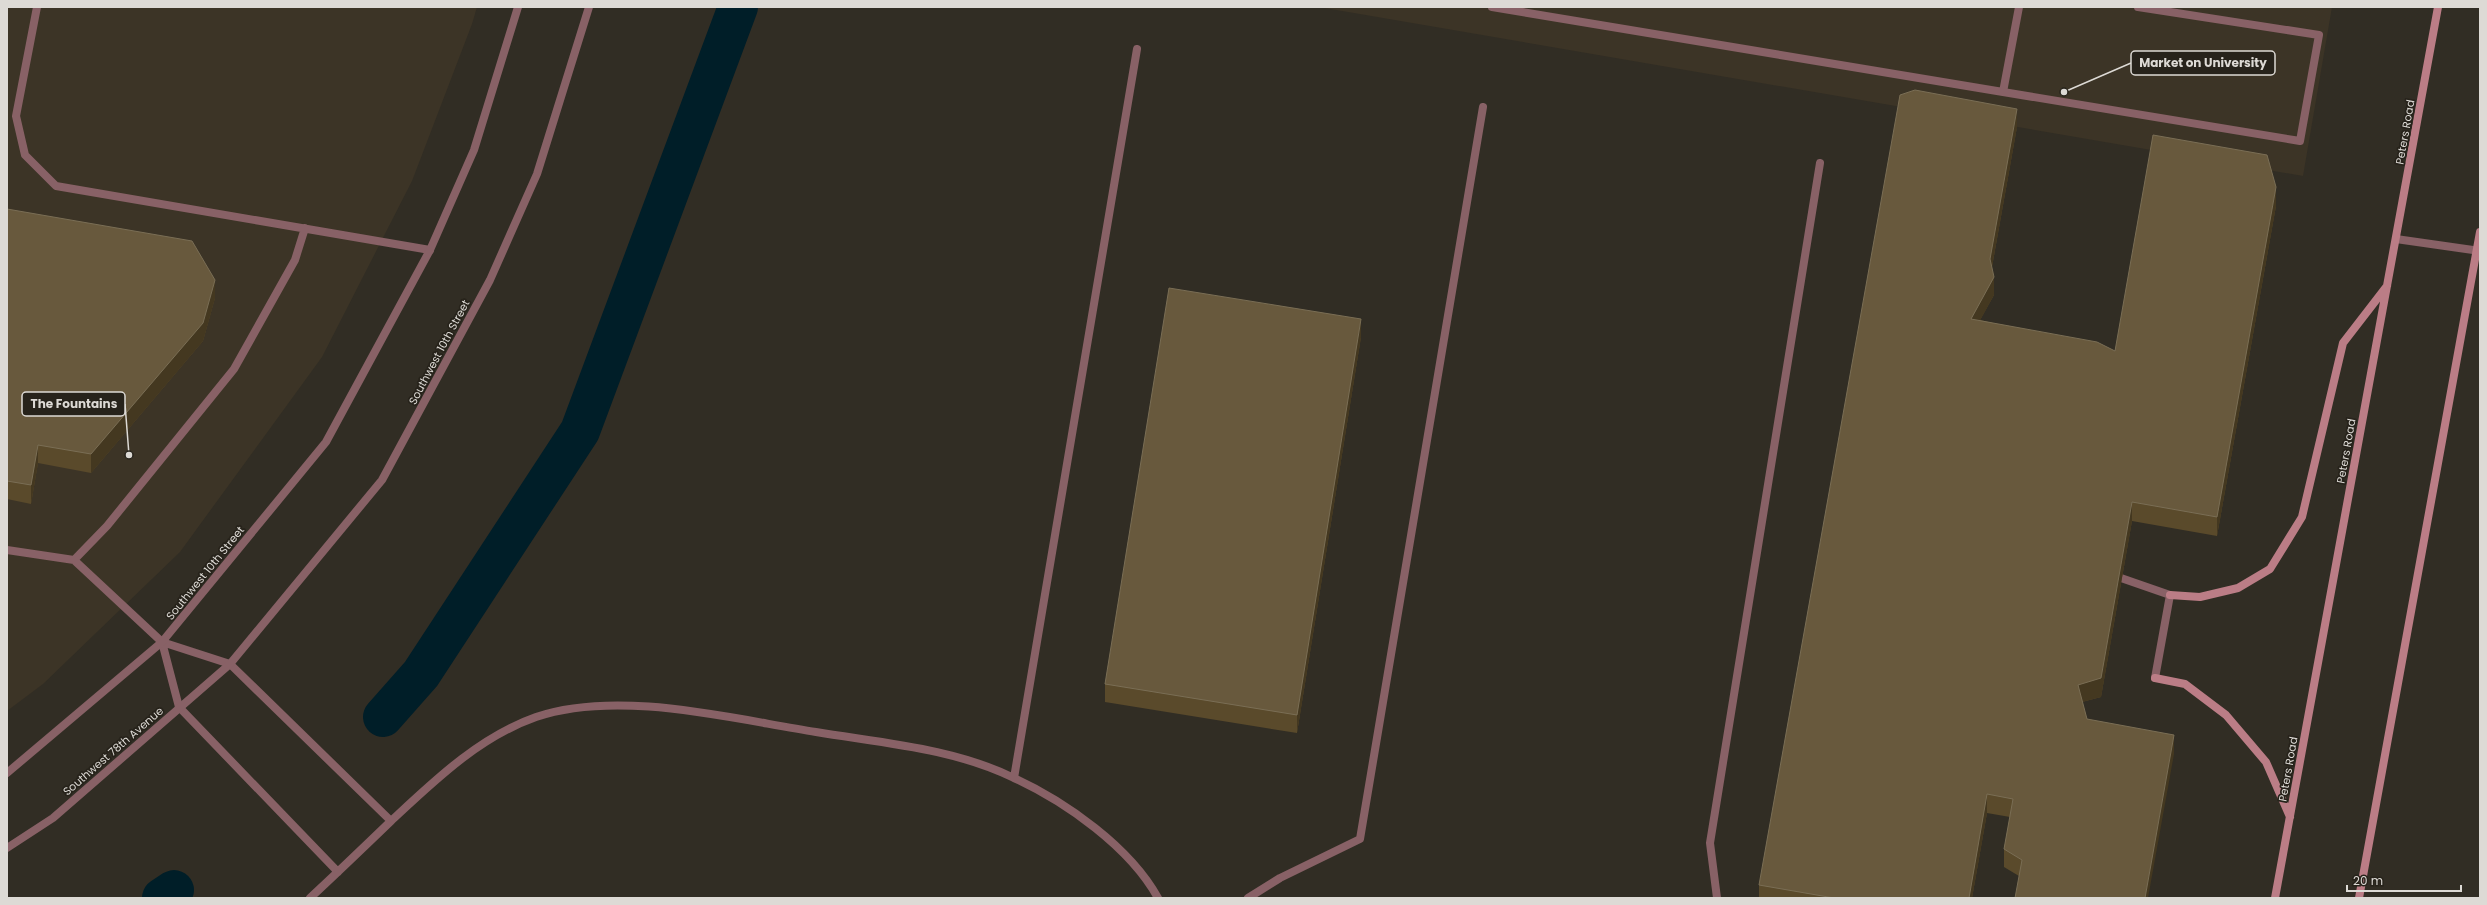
<svg xmlns="http://www.w3.org/2000/svg" width="2487" height="905" font-family="Poppins,sans-serif">
<style>
.built{fill:#3c3426}
.lines{fill:none;stroke-linecap:round;stroke-linejoin:round}
.canal{stroke:#001e28;stroke-width:40}
.service{stroke:#886166;stroke-width:8}
.minor{stroke:#886166;stroke-width:8}
.tertiary{stroke:#886166;stroke-width:8}
.secondary{stroke:#bb7d86;stroke-width:8}
.wall{fill:#5a4a2b}
.shaded-wall{fill:#443820}
.building{fill:#68593d;stroke:#7a6e55}
.labels{text-anchor:middle;stroke-width:3.5;stroke-linejoin:round;paint-order:stroke}
.street-label{font-size:11px;fill:#dddad5;stroke:#27231b}
.leader{fill:none;stroke:#dddad5;stroke-width:1.5}
.callout-dot{fill:#dddad5;stroke:#27231b;stroke-width:1.5}
.callout{fill:#27231b;stroke:#dddad5;stroke-width:1.5}
.callout-label{font-size:12px;text-anchor:middle;font-weight:bold;fill:#dddad5}
</style>
<rect width="100%" height="100%" fill="#312d24"/>
<path class="built" d="M7,7H477L472,24L412,181L322,357L180,552L43,684L7,711Z
M1319,7H2332L2303,176Z"/>
<g class="lines">
<path class="canal" d="M383,717L421,674L580,431L738,7
M162,898L174,890"/>
<path class="service" d="M37,7L16,116L25,155L56,186L430,250
M1492,7L2003,92
M2019,7L2003,92L2300,141L2319,35L2138,7
M7,550L74,560L162,642L230,664L391,821
M74,560L107,526L234,369L295,260L305,228
M2121,578L2170,595L2155,678
M162,642L179,707L338,872
M1014,778L1137,49
M310,898C337,873 364,847 391,821C434,781 479,737 536,717C619,689 732,719 816,732C882,743 953,748 1014,778C1066,802 1130,847 1158,898
M1248,898L1280,878L1360,839L1483,107
M1717,898L1710,843L1820,163"/>
<path class="minor" d="M2396,239L2480,251"/>
<path class="tertiary" d="M7,773L162,642L326,442L430,250L474,150L518,7
M7,848L53,818L230,664L382,480L490,280L537,174L589,7"/>
<path class="secondary" d="M2170,595L2200,597L2238,588L2270,569L2302,517L2343,343L2387,286
M2155,678L2185,684L2226,715L2266,762L2290,817
M2275,898L2438,7
M2359,898L2480,232"/>
</g>
<path class="wall" d="M2017,127L1992,267L1994,295L1980,320L2115,351L2276,206L2217,536L2132,521L2101,697L2082,702L2087,719L2174,754L2019,876L2004,867V849L2010,817L1987,813L1972,898H1759V885Z
M7,209L215,298L203,341L91,473L38,463L31,504L7,499Z
M1361,337L1297,733L1105,702V684Z"/>
<path class="shaded-wall" d="M2017,109V127L1990,278V259Z
M2276,187V206L2217,536V517Z
M1994,277V295L1971,337V319Z
M215,280V298L203,341L91,473V454Z
M1361,319V337L1297,733V715Z
M38,445V463L31,504V485Z
M2132,502V521L2101,697L2078,703V685Z
M2174,735V754L2148,898H2145Z
M1987,794V813L1972,898H1969Z"/>
<path class="building" d="M1915,90L2017,109L1990,259L1994,277L1971,319L2097,342L2115,351L2153,135L2267,155L2276,187L2217,517L2132,502L2101,678L2078,685L2087,719L2174,735L2145,898H2015L2022,860L2004,849L2013,799L1987,794L1969,898H1834L1759,885L1900,95Z
M7,209L192,241L215,280L203,323L91,454L38,445L31,485L7,481Z
M1169,288L1361,319L1297,715L1105,684Z"/>
<g class="labels">
<g class="street-label">
<text transform="translate(2405 132) rotate(-80)" y="4">Peters Road</text>
<text transform="translate(439 352) rotate(-62)" y="4">Southwest 10th Street</text>
<text transform="translate(2346 451) rotate(-80)" y="4">Peters Road</text>
<text transform="translate(205 573) rotate(-51)" y="4">Southwest 10th Street</text>
<text transform="translate(113 751) rotate(-41)" y="4">Southwest 78th Avenue</text>
<text transform="translate(2288 769) rotate(-80)" y="4">Peters Road</text>
</g>
</g>
<path class="leader" d="M2064 92L2131 63M129 455L125 404"/>
<g class="callout-dot">
<circle cx="2064" cy="92" r="4"/>
<circle cx="129" cy="455" r="4"/>
</g>
<g class="callout">
<rect x="2131" y="51" width="144" height="24" rx="4"/>
<rect x="22" y="392" width="103" height="24" rx="4"/>
</g>
<g class="callout-label">
<text x="2203" y="67">Market on University</text>
<text x="74" y="408">The Fountains</text>
</g>
<rect width="2487" height="905" fill="none" stroke="#dddad5" stroke-width="16"/>
<path d="M2347 885v6h114v-6" fill="none" stroke="#dddad5" stroke-width="2"/>
<text x="2353" y="885" font-size="12" fill="#dddad5" stroke="#27231b" stroke-width="3" paint-order="stroke">20 m</text>
</svg>
